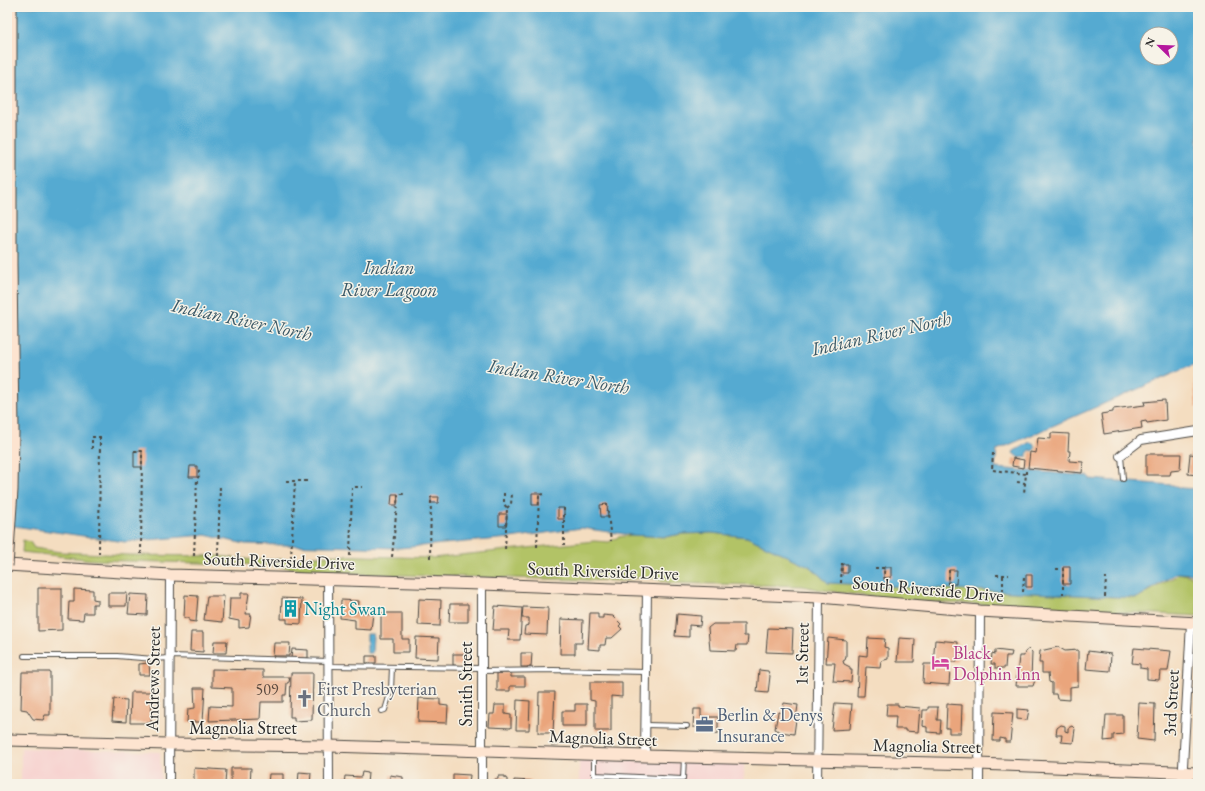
<svg xmlns="http://www.w3.org/2000/svg" width="1205" height="791" font-family="'EB Garamond',serif">
<style>
.built{fill:#f7d0ce}
.green{fill:#b2c366;stroke:#6e7748}
.water{fill:#54aad1;stroke:#406a7e;fill-rule:evenodd}
.building{fill:#eaa57b}
.lines{fill:none;stroke-linecap:round;stroke-linejoin:round}
.lane-casing{stroke:#494641;stroke-width:6}
.street-casing{stroke:#494641;stroke-width:10}
.secondary-casing{stroke:#494641;stroke-width:13}
.path{stroke:#494641;stroke-width:2;stroke-dasharray:3 3;stroke-linecap:butt}
.lane{stroke:#fff;stroke-width:4}
.street{stroke:#fff;stroke-width:8}
.secondary{stroke:#fde4d0;stroke-width:11}
.secondary-bridge-casing{stroke:#494641;stroke-width:13;stroke-linecap:butt}
.secondary-bridge{stroke:#fde4d0;stroke-width:11}
.labels{text-anchor:middle;stroke-width:3;stroke-linejoin:round;paint-order:stroke}
.number-label{font-size:16px;fill:#5b4a3f}
.street-label{font-size:18px;fill:#2b2b2b;stroke:#f7f3e8}
.culture-label{font-size:18px;fill:#0d838f;stroke:#f7f3e8;text-anchor:start}
.hotel-label{font-size:18px;fill:#b23c85;stroke:#f7f3e8;text-anchor:start}
.worship-label{font-size:18px;fill:#5b616d;stroke:#f7f3e8;text-anchor:start}
.service-label{font-size:18px;fill:#4e5e75;stroke:#f7f3e8;text-anchor:start}
.water-label{font-size:19px;font-style:italic;fill:#395765;stroke:#f7f3e8}
</style>
<rect width="100%" height="100%" fill="#f7f3e8"/>
<filter id="ink" filterUnits="userSpaceOnUse"><feTurbulence type="fractalNoise" baseFrequency=".025" numOctaves="2"/><feDisplacementMap in="SourceGraphic" scale="8" xChannelSelector="R" yChannelSelector="G"/><feConvolveMatrix kernelMatrix="1 2 1 2 8 2 1 2 1" color-interpolation-filters="sRGB"/></filter>
<filter id="wash" filterUnits="userSpaceOnUse"><feTurbulence type="fractalNoise" baseFrequency=".012" numOctaves="4" result="noise"/><feDisplacementMap in="SourceGraphic" scale="16" xChannelSelector="R" yChannelSelector="G"/><feGaussianBlur stdDeviation="0.9" result="paint"/><feColorMatrix in="noise" values="0 0 0 0 0 0 0 0 0 0 0 0 0 0 0 0 0 1.4 0 .05"/><feComposite in="paint" operator="in"/></filter>
<g filter="url(#wash)">
<rect width="100%" height="100%" fill="#f4ddc0"/>
<path class="built" d="M21,748L160,752L161,784H21Z
M579,759L744,764V784H579Z"/>
<path class="green" d="M712,533L747,537L811,567L828,583L1137,598L1176,576L1179,573L1195,577L1198,596V616L891,600L816,589L803,586L670,583C650,576 643,576 623,581L325,573L269,565L93,560L22,552L23,540L30,542L34,548L60,552L128,555L218,556L255,560L286,559L327,555L432,558L594,541L609,542L618,537L633,535L666,537L681,534Z"/>
<path class="water" d="M7,7H1198V363L997,450L995,468L1089,476L1090,479L1172,485L1182,488L1198,489V596L1195,574L1177,573L1137,598L828,583L811,567L747,537L712,533L681,534L666,537L631,535L581,528L510,538L399,548L245,544L205,535L125,542L7,525ZM1147,34H1171V58H1147Z
M1030,442L1033,443L1036,447L1033,451L1030,450L1027,454V457L1019,458L1013,453L1014,451Z
M367,634H373L372,653H367Z"/>
<g id="blocks">
<path class="building" d="M1194,380H1198V407H1196Z
M1165,400L1166,420L1147,423L1146,421L1141,422L1142,428L1104,434L1101,414L1113,412V409L1145,405L1144,402Z
M1051,433L1069,434L1068,451H1070L1069,461L1083,462L1082,473L1028,468L1030,452L1036,453L1038,438L1051,439Z
M134,451H142V467H134Z
M1146,454H1181L1180,470L1171,471L1170,475H1146Z
M1190,454L1198,455V475L1188,474Z
M1013,458L1024,460L1023,468L1012,466Z
M190,466H197V477H189Z
M532,493H539V505H532Z
M392,494H398L397,505H391Z
M431,497H439L438,503H431Z
M607,504L608,517H601L600,505Z
M558,508H564V519H558Z
M499,514H507L506,526H499Z
M842,564H848V573H842Z
M884,567H891V577L884,578Z
M1063,567H1070V584H1063Z
M949,570H957L956,584H949Z
M1026,575H1032V587H1026Z
M38,588H62V630L38,631Z
M74,589L93,590V599L98,600V604H93V613H84L83,620L68,619L69,602H74Z
M108,593H127L126,606H108Z
M241,593H249L246,614H251L249,627L239,628V621L229,619L230,598H241Z
M130,594L148,595L147,615L128,614Z
M185,595L198,596L196,622L189,621V618H184Z
M207,596H224L222,622L204,620Z
M282,598L302,599L301,624L287,623V619H281Z
M419,599L441,600L440,626L418,625Z
M341,600L359,601L358,612L373,613L371,630L355,629V620L340,618Z
M450,604H468V622H449Z
M495,606L522,608L520,640H508L509,630H493Z
M523,607L548,608L547,635L524,634L525,626L529,625V618H522Z
M381,613H402V639H409V652H393V639H381Z
M590,613H598V618H603V615L613,616L621,624L619,626L622,629L612,638H606L605,645H600V650L588,649Z
M677,614L701,616L700,626L689,625V637L675,636Z
M561,619L583,620L582,643H575V654H560Z
M713,624H744V636H748L747,645H737L736,651L710,650L708,628Z
M768,628L793,629L792,653L766,652Z
M191,632H203V652L190,651Z
M416,637L439,638L438,659L415,658Z
M828,638L846,640V657L845,660L843,661L844,664L850,667V670H852L851,682L833,681L835,663H826Z
M868,638L885,639L884,647L888,648V659L881,661L880,668L866,667L864,696H857L859,655L867,656Z
M899,638L915,639L914,662H897Z
M935,640L958,642L957,662H947V669H950L949,685L923,683L924,664H933Z
M214,641H227L226,653H213Z
M274,643H290L289,656H273Z
M1058,647L1065,651L1078,650V686L1070,687V700L1057,699L1056,694H1052V683L1049,682L1048,673H1042V663H1039L1040,651Z
M1134,648L1171,651L1168,671H1160L1159,680L1147,679V669L1140,668V664L1132,663Z
M292,649L308,650V658H291Z
M1029,649L1032,652L1031,680H1035L1033,686H1016L1019,656H1024L1025,652Z
M995,650L1012,652L1011,656H1006L1005,668H995V664H991L992,653L995,654Z
M1088,651L1111,654L1110,671L1086,669Z
M521,653H532L531,667H521Z
M453,654H466V666L453,665Z
M366,656H376V663H366Z
M149,663L150,675H139V664Z
M212,669L263,670V677H290L289,682L287,683L286,695H283V702H261L260,719L209,721L210,706L232,707V688L212,687Z
M759,670L768,671L770,676L768,693L757,692Z
M22,672H50V715H45L43,720L33,719L27,710L21,709Z
M291,673H313L312,720L294,721V717H290Z
M497,673H511V677H525V686H510V691H497Z
M590,682H622V697L611,696V731H595V701L590,700Z
M194,688H205L203,722H187L188,709L195,708Z
M131,692H152L151,723H130Z
M539,692H555L553,733H538Z
M419,698L440,699V705L448,706L447,723L418,722Z
M114,699L127,700L126,722L112,721Z
M517,700L530,701L529,730H516Z
M784,703L798,705L794,734L781,732L775,729L778,712L782,713Z
M835,703L852,704L850,729L832,730Z
M1139,703L1155,704L1154,741L1137,739Z
M575,704H587V726H562V711H575Z
M887,704H898V706L920,708L918,732L905,731V729H895L896,716H886Z
M947,704L962,705L961,733H949V728H946Z
M495,705H505V714L511,715V728L489,727L490,714H494Z
M928,707H938L937,720H941L940,733L927,732V727L922,726L923,710H928Z
M694,709H701V717H718V734L708,733L709,728L693,727Z
M1017,709L1029,710L1027,720L1017,719Z
M994,712L1013,713L1010,742H1005V739L1000,738V741H993Z
M1106,715H1123V734L1113,735V740L1104,741Z
M1061,725L1065,726V731L1068,732V728L1072,726L1075,729L1073,743L1061,742L1062,735H1056L1057,728Z
M194,768L226,770L225,784H194Z
M231,768H251L250,784H231Z
M299,772L311,773L310,784H298Z
M362,772L368,773L367,784H344L345,776L361,777Z
M269,774H283V784H268Z
M453,774L470,775L469,784H453Z
M390,775L403,777V784H387L390,783Z
M498,776H505V778L507,779V784H494L495,779H498Z
M599,778L680,781V784H599Z
M514,780L531,781V784H514Z"/>
</g>
</g>
<g filter="url(#ink)">
<use href="#blocks" fill-opacity="0" stroke="#494641" stroke-width="1"/>
<g class="lines">
<defs>
<path id="lane" d="M1121,456L1123,479
M24,656H117L154,659L170,658
M170,656L329,661
M329,666L482,668
M482,671L553,670L646,672
M382,711L385,710L391,690L392,667
M646,725L687,726
M594,755V775L683,779L684,757
M594,784V775"/>
<path id="street" d="M1120,456L1141,440L1198,431
M328,579L329,784
M645,756L647,590
M169,784L170,575
M482,784V584
M817,784L819,597
M979,784L980,611
M1182,784L1191,623"/>
<path id="secondary" d="M7,565L170,575L482,584L819,597L980,611L1198,623
M7,740L169,744L330,746L645,756L978,764L1198,773"/>
</defs>
<use href="#lane" class="lane-casing"/>
<use href="#street" class="street-casing"/>
<use href="#secondary" class="secondary-casing"/>
<path class="path" d="M92,449V437H104
M134,451H142L141,555
M993,453L992,470L1026,474L1024,493
M1026,474V468
M286,481H308
M1017,482L1025,483
M504,493V504L507,508L505,550
M607,504L611,541
M507,508L511,504L512,494
M564,508V545
M537,547L539,495L544,494
M99,554L100,437
M194,556L197,479L199,476V467
M218,556L220,485
M350,556L352,487H363
M392,557L398,494H404
M291,558L295,481
M430,558L431,497
M875,568H884L885,585
M1056,569H1063V594
M949,570V589
M996,575H1009
M841,583L842,563
M1003,591V575
M1023,592L1024,576
M1105,597L1106,577"/>
<use href="#lane" class="lane"/>
<use href="#street" class="street"/>
<use href="#secondary" class="secondary"/>
<defs>
<path id="secondary-bridge" d="M7,566L12,490L13,432L11,264V7"/>
</defs>
<use href="#secondary-bridge" class="secondary-bridge-casing"/>
<use href="#secondary-bridge" class="secondary-bridge"/>
</g>
</g>
<defs>
<symbol id="building-bare" viewBox="-9 -9 18 18"><path d="M-4-6H4V6H1V3H-1V6H-4ZM-2.5-4.3h1.7v1.8h-1.7ZM.8-4.3h1.7v1.8H.8ZM-2.5-1h1.7V.8h-1.7ZM.8-1h1.7V.8H.8Z" fill="#0f9aa8" stroke="#f7f3e8" stroke-width="2.5" paint-order="stroke"/></symbol>
<symbol id="hotel-bare" viewBox="-9 -9 18 18"><path d="M-6-4.5h1.5V1H6V5H4.5V3h-9V5H-6ZM-4 0a1.8 1.8 0 1 1 3.6 0ZM.5 0V-2.5h3Q6-2.5 6 0Z" fill="#d1479c" stroke="#f7f3e8" stroke-width="2.5" paint-order="stroke"/></symbol>
<symbol id="church-bare" viewBox="-9 -9 18 18"><path d="M-1.2-6h2.4v3.5h3.3v2.4h-3.3V6h-2.4V-.1h-3.3v-2.4h3.3Z" fill="#6b7280" stroke="#f7f3e8" stroke-width="2.5" paint-order="stroke"/></symbol>
<symbol id="office-bare" viewBox="-9 -9 18 18"><path d="M-6-3h4V-5.5h4V-3h4V5H-6ZM-1-4.5V-3h2v-1.5ZM-6 0V1H6V0Z" fill="#5c6f8a" stroke="#f7f3e8" stroke-width="2.5" paint-order="stroke"/></symbol>
</defs>
<g fill-rule="evenodd">
<use href="#building-bare" x="278" y="596" width="25" height="25"/>
<use href="#hotel-bare" x="928" y="650" width="25" height="25"/>
<use href="#church-bare" x="292" y="686" width="25" height="25"/>
<use href="#office-bare" x="692" y="712" width="25" height="25"/>
</g>
<g class="labels">
<g class="number-label">
<text x="267" y="695">509</text>
</g>
<g class="street-label">
<text transform="translate(279 561) rotate(2)" y="6">South Riverside Drive</text>
<text transform="translate(603 571) rotate(2)" y="6">South Riverside Drive</text>
<text transform="translate(928 589) rotate(5)" y="6">South Riverside Drive</text>
<text transform="translate(802 654) rotate(-89)" y="6">1st Street</text>
<text transform="translate(153 679) rotate(-89)" y="6">Andrews Street</text>
<text transform="translate(466 684) rotate(-90)" y="6">Smith Street</text>
<text transform="translate(1171 703) rotate(-87)" y="6">3rd Street</text>
<text x="243" y="734">Magnolia Street</text>
<text transform="translate(603 738) rotate(2)" y="6">Magnolia Street</text>
<text transform="translate(927 746) rotate(1)" y="6">Magnolia Street</text>
</g>
<g class="culture-label">
<text x="304" y="615">Night Swan</text>
</g>
<g class="hotel-label">
<text x="953" y="659">Black<tspan x="953" dy="21">Dolphin Inn</tspan></text>
</g>
<g class="worship-label">
<text x="317" y="695">First Presbyterian<tspan x="317" dy="21">Church</tspan></text>
</g>
<g class="service-label">
<text x="717" y="721">Berlin &amp; Denys<tspan x="717" dy="21">Insurance</tspan></text>
</g>
<g class="water-label">
<text x="389" y="274">Indian<tspan x="389" dy="22">River Lagoon</tspan></text>
<text transform="translate(242 319) rotate(12)" y="7">Indian River North</text>
<text transform="translate(881 333) rotate(-13)" y="7">Indian River North</text>
<text transform="translate(559 376) rotate(9)" y="7">Indian River North</text>
</g>
</g>
<rect width="1205" height="791" fill="none" stroke="#f7f3e8" stroke-width="24"/>
<g transform="translate(1159 46) rotate(293)"><circle r="19" fill="#f7f3e8" stroke="#a5a39c"/>
<path d="M0-3L7 15L0 10L-7 15Z" fill="#b5179e"/>
<text y="-6" font-size="11" font-weight="bold" text-anchor="middle" fill="#2b2b2b">N</text>
</g>
</svg>
